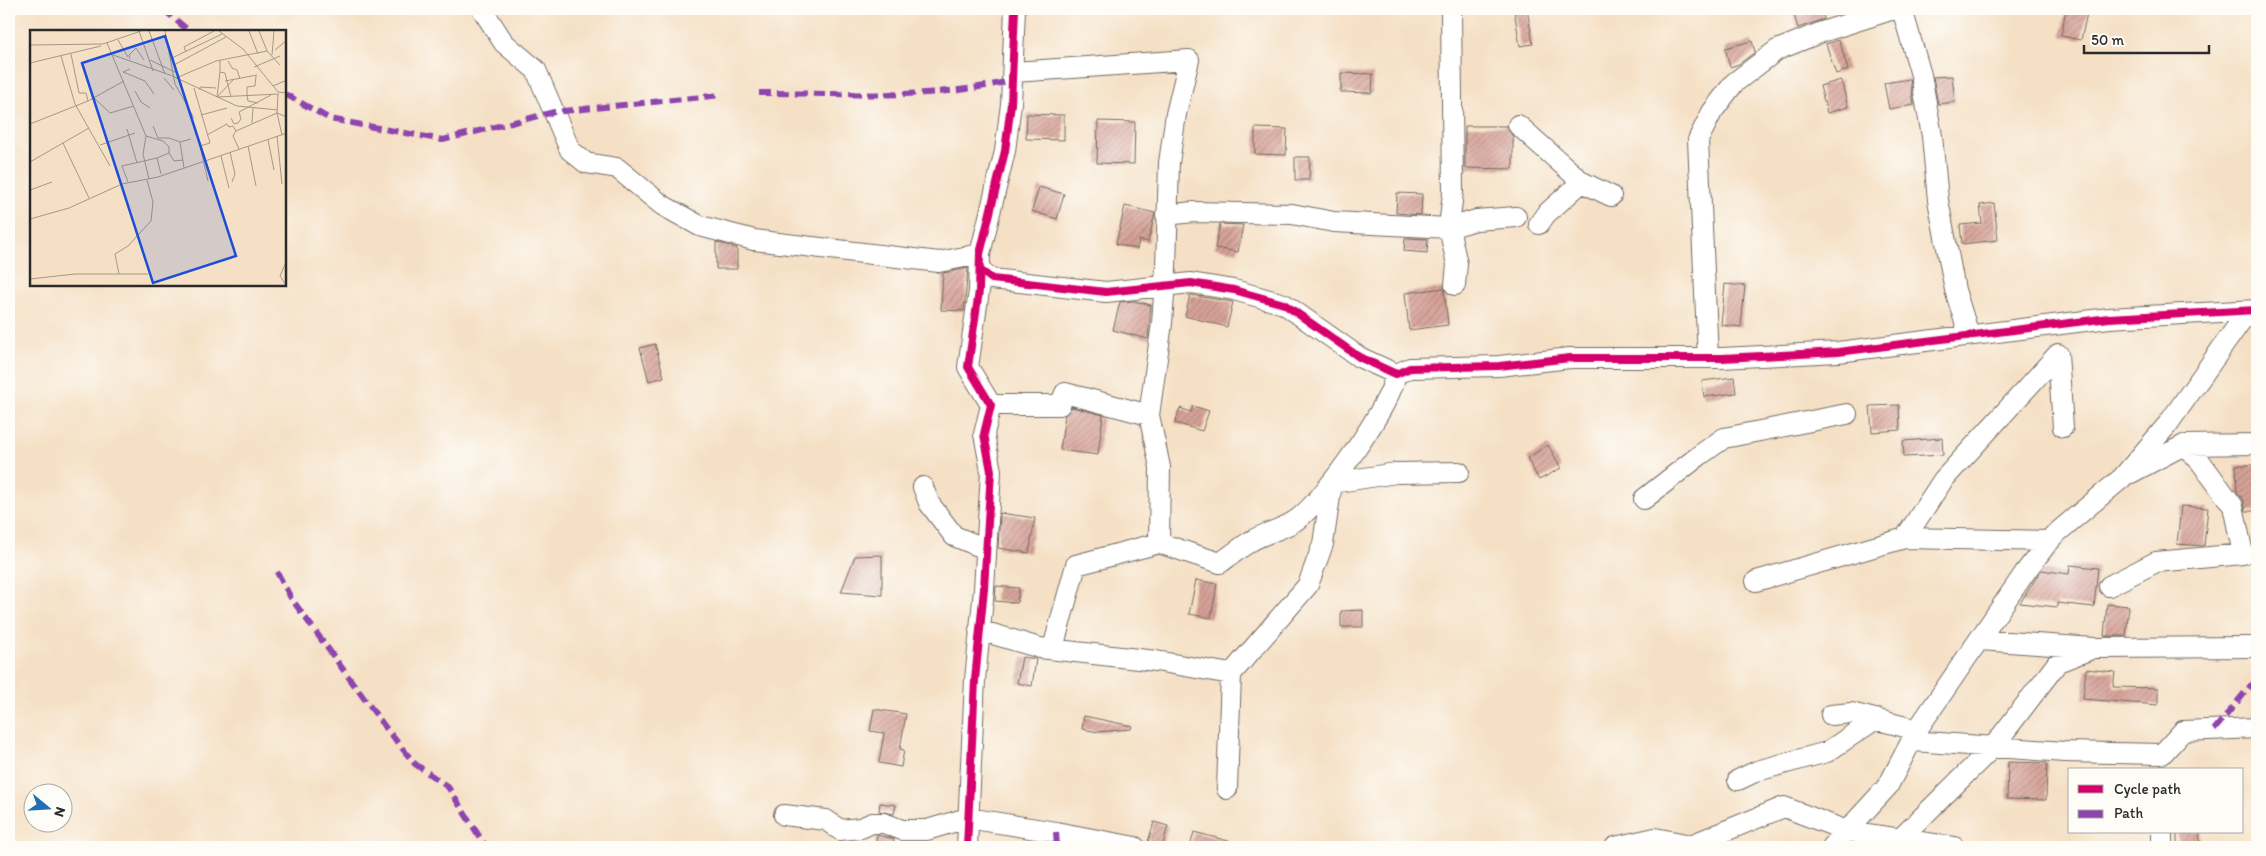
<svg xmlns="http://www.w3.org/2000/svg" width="2266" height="856" font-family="Itim,sans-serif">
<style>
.building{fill:url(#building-hatch)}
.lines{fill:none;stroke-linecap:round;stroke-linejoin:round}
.street-casing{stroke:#726a61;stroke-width:22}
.street{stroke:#fff;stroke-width:20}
.quiet{stroke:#8e44ad;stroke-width:6;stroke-dasharray:12 6;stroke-linecap:butt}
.cycleway-casing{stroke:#fdfcf7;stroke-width:11}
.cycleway{stroke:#d6006c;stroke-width:8}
.inset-road{fill:none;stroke:#a49887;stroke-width:1}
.view{fill:#1d4ed8;fill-opacity:0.15;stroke:#1d4ed8;stroke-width:2.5}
.inset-edge{fill:none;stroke:#2b2b2b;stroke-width:2.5}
</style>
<defs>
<pattern id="building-hatch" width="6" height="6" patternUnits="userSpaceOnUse" patternTransform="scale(1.25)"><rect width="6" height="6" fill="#d7a298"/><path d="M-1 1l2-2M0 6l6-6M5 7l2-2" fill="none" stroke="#af847c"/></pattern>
</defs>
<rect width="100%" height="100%" fill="#fdfcf7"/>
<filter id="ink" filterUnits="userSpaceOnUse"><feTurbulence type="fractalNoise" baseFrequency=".02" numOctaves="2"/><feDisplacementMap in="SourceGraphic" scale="10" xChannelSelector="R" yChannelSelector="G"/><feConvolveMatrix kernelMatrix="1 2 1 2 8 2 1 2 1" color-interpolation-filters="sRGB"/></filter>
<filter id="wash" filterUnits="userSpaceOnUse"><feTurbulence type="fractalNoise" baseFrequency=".0096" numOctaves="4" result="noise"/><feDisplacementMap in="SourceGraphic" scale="20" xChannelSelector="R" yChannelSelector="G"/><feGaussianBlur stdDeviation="1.12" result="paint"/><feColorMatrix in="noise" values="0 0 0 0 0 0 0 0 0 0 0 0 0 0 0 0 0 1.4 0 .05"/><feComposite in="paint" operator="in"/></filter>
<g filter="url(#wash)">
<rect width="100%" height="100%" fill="#f5e0c5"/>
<g id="blocks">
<path class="building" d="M1527,9L1533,44L1520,46L1514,10Z
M1792,9H1821L1824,19L1798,28Z
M2066,9H2088L2081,40L2061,36Z
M1839,40L1848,70L1836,74L1826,44Z
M1752,41L1755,52L1739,64L1730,67L1725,48Z
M1341,73L1373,74L1372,93L1341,92Z
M1952,76L1955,102L1938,104L1933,77Z
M1910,79L1914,105L1889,109L1884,83Z
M1841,80L1848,107L1827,113L1820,86Z
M1027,114L1064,115V140L1026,139Z
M1098,121L1135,122L1134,164L1097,163Z
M1465,126H1507L1513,137V169L1465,168Z
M1255,128L1287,129L1286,155L1255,154Z
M1295,157H1310L1309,180H1295Z
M1039,187L1064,194L1057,219L1032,211Z
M1397,193L1422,194L1421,215L1396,213Z
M1994,203L1998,240L1962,244L1960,225L1982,223L1980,205Z
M1125,206L1155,213L1148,242L1139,240L1137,249L1116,244Z
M1220,224L1243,225L1238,252L1215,248Z
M1405,238L1428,239L1427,253L1404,251Z
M716,242L737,248V269H716Z
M968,268L964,311L941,310L943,273Z
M1725,284L1745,286L1741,327L1721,325Z
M1444,288L1448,325L1409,330L1405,293Z
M1190,295L1233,302L1227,327L1185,316Z
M1134,301L1151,305L1148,339L1113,330L1120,302Z
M655,344L664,377L649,381L640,348Z
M1734,377L1736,393L1704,397L1702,381Z
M1899,405L1900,430L1872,432L1870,406Z
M1193,406L1209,411L1202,431L1175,423L1180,408L1191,412Z
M1072,407L1103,415L1098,455L1060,450L1065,415Z
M1942,438L1943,455L1904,457L1903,441Z
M1548,445L1561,468L1539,480L1527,458Z
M2236,465H2257V511H2246L2243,499L2237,492Z
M2181,506L2208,508L2204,546L2177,544Z
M1000,513L1035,518L1029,553L998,548Z
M882,555V595L841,592L855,556Z
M2070,565L2098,568L2094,607L2057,603V607L2020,603L2041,570L2069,574Z
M1196,580L1217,584L1211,618L1189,614Z
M996,586L1019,588L1017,603L995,601Z
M2107,604L2129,606L2126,636H2104Z
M1363,610V627H1341V611Z
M1022,657L1036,659L1032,686L1017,683Z
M2086,669L2115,672L2113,687L2158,688V705L2083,699Z
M874,709L906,714L900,749L904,750L901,767L879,763L884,733L870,731Z
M1084,716L1132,726L1131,729L1098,732L1082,729Z
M2008,762L2047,763L2046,800L2007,799Z
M880,803L896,805L894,814L879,811Z
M1154,822L1168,826L1162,847L1147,845Z
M1194,832L1236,843L1235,847H1190Z
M2177,832H2200L2199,847H2177Z
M877,835L894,839L893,847H875Z"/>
</g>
</g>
<g filter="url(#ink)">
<use href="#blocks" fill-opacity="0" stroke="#726a61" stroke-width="1"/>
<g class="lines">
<defs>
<path id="street" d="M482,9L504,43L536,70L570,150L586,163L617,168L662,205L700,226L754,240L939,262L980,254
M1451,9L1453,192L1449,228L1457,264L1455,285
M1902,9L1921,75L1932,136L1938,200L1955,290L1969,335
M1014,72L1189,60L1176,114L1169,163L1166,267L1162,323L1149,415
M1518,125L1582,182L1611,196
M1166,215L1193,212L1292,214L1334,222L1449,228L1476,220L1516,217
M1539,224L1546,214L1582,182
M980,270L992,279L1106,292L1191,283L1234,290L1284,304L1359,357L1396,374L1410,368L1499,366L1570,358H1722L1838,352L2109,318L2257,310
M1708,358L1698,140L1712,112L1734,83L1777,50L1822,32L1894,9
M991,405H1060L1065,393L1149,415L1160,467L1159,543L1076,565L1053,648
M2184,445L2257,444
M923,487L929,503L954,536L986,549
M1644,499L1700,455L1724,438L1847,414
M1905,538L2050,541
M1159,543L1220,563C1230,556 1240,548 1251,541C1266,532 1286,529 1299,518C1325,498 1391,405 1396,374
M1756,581L1905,538L1943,480L2058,354L2063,427
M2109,586L2156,562L2243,554L2233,506L2200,461L2184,445L2131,473
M979,630L1040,648L1156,661L1231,674L1227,789
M1980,640L2094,648L2257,647
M1231,674L1308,585L1323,544L1332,483L1396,473L1459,472
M1831,715L1851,713L1917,730
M1913,741L2065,752L2162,754L2183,731L2257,728
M1738,780L1757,771L1827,752L1876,719
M784,815L826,820L840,830L861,828L872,823H884L902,830H927L967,818L1056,832L1135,847
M2162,832V847
M1900,839L1993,747L2058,662L2089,650
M967,847L975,680L984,589L991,471L984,434L991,405L968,367L979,291L980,254L1005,151L1011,104L1015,9
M1615,847L1655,838L1691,845L1784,807L1847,831L1954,847
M1832,847L1888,786L1917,730L2026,571L2053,536L2122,478L2168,424L2248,311"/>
</defs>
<use href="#street" class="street-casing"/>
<use href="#street" class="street"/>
<path class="quiet" d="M163,9L189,31
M759,93C843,93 931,101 1013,80
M285,94L330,119L443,140L554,112L722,95
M277,572L291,598L385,727L415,764L448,787L486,847
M2214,730L2257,678
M1056,832L1057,847"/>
<defs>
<path id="cycleway" d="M980,270L992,279L1106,292L1191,283L1234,290L1284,304L1359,357L1396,374L1410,368L1499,366L1570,358H1722L1838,352L2109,318L2257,310
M967,847L975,680L984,589L991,471L984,434L991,405L968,367L979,291L980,254L1005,151L1011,104L1015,9"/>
</defs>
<use href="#cycleway" class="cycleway-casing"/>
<use href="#cycleway" class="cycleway"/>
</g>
</g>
<g transform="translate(30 30)">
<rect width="256" height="256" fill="#f5e0c5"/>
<path class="inset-road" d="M109,1L123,41M119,1L135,44M135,1L145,54L164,88M189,1L213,19L248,62L257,63M219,1L228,24M229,1L237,21L250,35M88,10L98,27M77,13L116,106L113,124L119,149M0,15L73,14L111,1M245,20L257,10M156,22L154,17L184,1M41,24L49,63H56L58,71M83,25L140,45L207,76L248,80M242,25L244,1M31,26L45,74L80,136M142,28L192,4M100,29L99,25L106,18L114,30M120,30L145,42M190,30V42L195,43L201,67M198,31L202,38L207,40L210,49M0,33L71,16M144,35L196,7M224,37L250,26M100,39L93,42L115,51L124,64M226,46L225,56L217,57V65L218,71L228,73M134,48L144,60M146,48L186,31L237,21M195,51L227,45M243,56L257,50M164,58L180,113L170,116L178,151M170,60V57L186,58M105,61L111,72L120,78M248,64L247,83L252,105M187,67L249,64M187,67L190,42M187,67L203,50M64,68L80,83L104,76M171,85L197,78M201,88L204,94L208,93L211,89L209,82L241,65M222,93L223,78M0,94L58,71L94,51M123,96L128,108H139L150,112M97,99L107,133M177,105L197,94L199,97L203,96L206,101M116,106L133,111L139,117V123M247,106L252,154M238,110L244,140M33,113L59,168M70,115L105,103M218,116L226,156M209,119L203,106L206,101L247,83L257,87M200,122L205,144L202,152M191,126L199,158M0,132L59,98M154,138L150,112L161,109M131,144L127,128L139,123L144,131L153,130M98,152L92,136L127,128M0,160L22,152M0,189L39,178L92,154L128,147L257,103M89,244L85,224L98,216L121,191L123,172L117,150M0,249L45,244H118M256,255L250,246L257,230"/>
<path class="view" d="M135,6L206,226L123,253L52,33Z"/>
<rect width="256" height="256" class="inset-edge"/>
</g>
<rect width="2266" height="856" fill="none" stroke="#fdfcf7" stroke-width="30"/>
<rect x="2068" y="768" width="175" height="65" fill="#fdfcf7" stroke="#a9a8a5"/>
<rect x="2078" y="785" width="25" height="8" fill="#d6006c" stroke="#a9a8a5"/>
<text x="2114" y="794" font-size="15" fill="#2b2b2b">Cycle path</text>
<rect x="2078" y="810" width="25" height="8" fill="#8e44ad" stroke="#a9a8a5"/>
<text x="2114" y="818" font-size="15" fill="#2b2b2b">Path</text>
<g transform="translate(48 808) rotate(108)"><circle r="24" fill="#fdfcf7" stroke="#a9a8a5"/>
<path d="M0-4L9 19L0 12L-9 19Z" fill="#1f6fb2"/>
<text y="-8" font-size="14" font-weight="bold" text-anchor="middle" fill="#2b2b2b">N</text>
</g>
<path d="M2084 45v8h125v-8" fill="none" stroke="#2b2b2b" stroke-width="2.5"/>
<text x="2091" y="45" font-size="15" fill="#2b2b2b" stroke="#fdfcf7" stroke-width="4" paint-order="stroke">50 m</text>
</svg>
